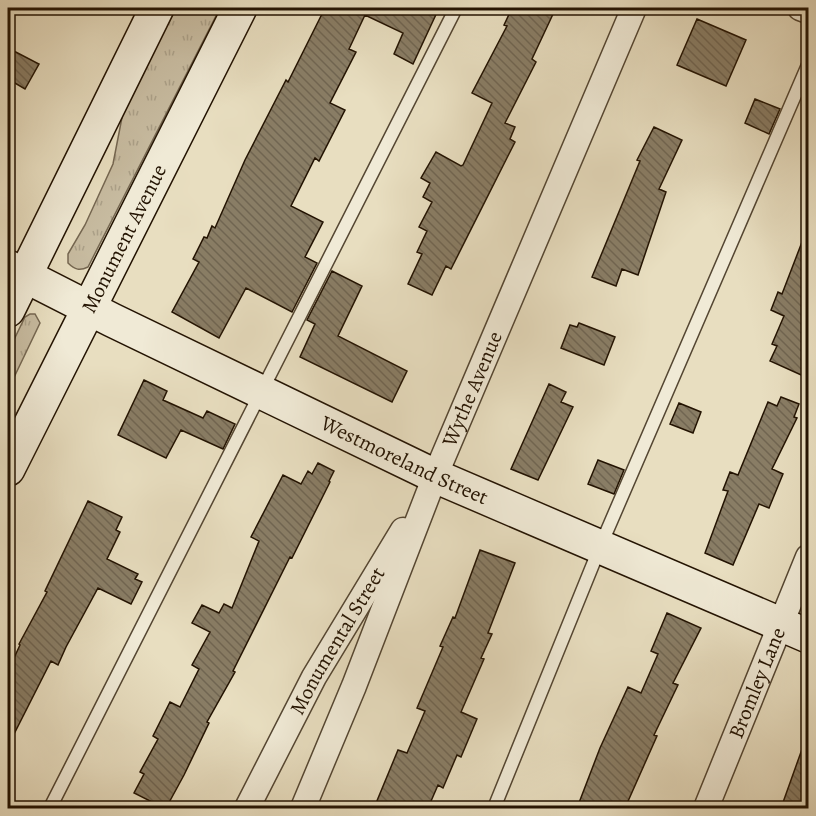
<svg xmlns="http://www.w3.org/2000/svg" width="816" height="816" font-family="Alegreya,serif">
<style>
.grass{fill:url(#grass-tufts);stroke:#756751;stroke-width:1.5}
.building{fill:url(#building-back-hatch);stroke:#231302;stroke-width:1.5}
.lines{fill:none;stroke-linecap:round;stroke-linejoin:round}
.lane-casing{stroke:#544632;stroke-width:15}
.street-casing{stroke:#544632;stroke-width:27}
.secondary-casing{stroke:#231302;stroke-width:36}
.lane{stroke:#f0ead6;stroke-width:12}
.street{stroke:#f0ead6;stroke-width:24}
.secondary{stroke:#f0ead6;stroke-width:33}
.labels{text-anchor:middle;stroke-width:4.5;stroke-linejoin:round;paint-order:stroke}
.street-label{font-size:21px;fill:#231302;stroke:#f0ead6}
</style>
<defs>
<pattern id="grass-tufts" width="24" height="20" patternUnits="userSpaceOnUse" patternTransform="scale(1.5)"><rect width="24" height="20" fill="#c7bba0"/><path d="M3 7l-1-3M5 7V3M7 7l1-3M15 17l-1-3M17 17v-4M19 17l1-3" fill="none" stroke="#aba088"/></pattern>
<pattern id="building-back-hatch" width="6" height="6" patternUnits="userSpaceOnUse" patternTransform="scale(1.5)"><rect width="6" height="6" fill="#897d65"/><path d="M-1 5l2 2M0 0l6 6M5-1l2 2" fill="none" stroke="#706551"/></pattern>
</defs>
<rect width="100%" height="100%" fill="#e8dec0"/>
<filter id="stains"><feTurbulence type="fractalNoise" baseFrequency=".00333" numOctaves="4"/><feColorMatrix values="0 0 0 0 .2 0 0 0 0 .09 0 0 0 0 .02 0 0 0 .5 -.17"/></filter>
<radialGradient id="worn" r=".72"><stop offset=".6" stop-color="#630" stop-opacity="0"/><stop offset="1" stop-color="#630" stop-opacity=".3"/></radialGradient>
<path class="grass" d="M176,8H220L88,267C80,271 75,270 68,263V254L85,225L113,164L124,107Z
M30,314H35L40,323L8,390V352L25,317Z"/>
<path class="building" d="M325,8H439L413,64L394,54L403,33L365,15L349,49L356,52L330,103L345,110L319,161L315,158L291,206L323,222L305,257L317,263L292,312L246,288L219,338L172,312L199,262L193,259L204,237L207,238L212,226L215,228L245,160L286,80L288,82Z
M512,8H543L554,12L532,59L536,62L505,123L515,127L510,139L515,142L451,269L446,266L432,295L408,284L422,254L417,252L427,231L419,227L432,202L423,197L430,183L421,178L436,152L461,166L463,165L492,103L472,93L507,26L504,25Z
M697,19L746,40L726,86L677,65Z
M8,48L39,64L25,89L8,79Z
M755,99L780,109L769,134L745,123Z
M654,127L682,140L659,189L666,192L638,275L622,269L616,286L592,277L640,161L637,160Z
M807,229H808V378L770,361L777,346L772,344L784,316L771,310L778,292L782,294Z
M332,271L362,286L338,336L407,371L392,402L300,357L315,324L307,320Z
M579,323L615,337L604,365L561,348L570,325L577,327Z
M144,380L167,391L163,400L203,418L207,411L235,424L223,449L181,430L166,458L118,435Z
M549,384L566,392L561,402L573,407L538,480L511,469Z
M781,397L799,404L794,417L797,418L772,469L783,474L769,508L759,504L733,565L705,553L728,491L723,490L730,472L738,475L768,402L777,406Z
M679,403L701,412L693,433L670,424Z
M598,460L624,470L614,494L588,484Z
M318,463L334,471L329,481L330,482L292,558L290,557L233,671L235,672L207,722L209,723L184,775L166,808H164L134,793L144,774L140,772L158,739L153,736L170,702L180,707L199,669L192,665L210,632L192,623L202,605L219,613L224,604L232,608L259,541L251,537L283,475L301,484L308,471L312,474Z
M88,501L122,517L116,530L120,532L107,559L138,574L135,579L142,582L131,604L98,588L66,647L58,665L51,661L8,746V671L20,645L19,644L47,592L45,591Z
M480,550L515,563L488,633L492,634L481,658L484,659L461,712L477,719L461,757L457,755L443,788L438,785L428,808H374L398,750L407,753L425,711L417,708L443,647L440,646L453,617L455,618Z
M667,613L701,628L673,683L678,685L654,735L657,736L625,808H577L600,748L628,687L641,693L658,654L651,651Z
M806,738L808,739V808H781Z"/>
<g class="lines">
<defs>
<path id="lane" d="M50,808L456,8
M494,808L600,547L808,65"/>
<g id="street">
<path d="M800,8L808,11"/>
<path id="s1" d="M247,808L314,677L403,530"/>
<path id="s2" d="M303,808L354,686L435,476L634,8"/>
<path id="s3" d="M706,808L808,557"/>
</g>
<g id="secondary">
<path id="s4" d="M8,267L112,320L435,476L808,636"/>
<path d="M8,310L157,8"/>
<path id="s5" d="M8,469L240,8"/>
</g>
</defs>
<use href="#lane" class="lane-casing"/>
<use href="#street" class="street-casing"/>
<use href="#secondary" class="secondary-casing"/>
<use href="#lane" class="lane"/>
<use href="#street" class="street"/>
<use href="#secondary" class="secondary"/>
</g>
<g class="labels">
<g class="street-label">
<text dy="7" stroke="none"><textPath href="#s5" startOffset="258">Monument Avenue</textPath></text>
<text dy="7" stroke="none"><textPath href="#s2" startOffset="452">Wythe Avenue</textPath></text>
<text dy="7" stroke="none"><textPath href="#s4" startOffset="441">Westmoreland Street</textPath></text>
<text dy="7" stroke="none"><textPath href="#s1" startOffset="190">Monumental Street</textPath></text>
<text dy="7" stroke="none"><textPath href="#s3" startOffset="135">Bromley Lane</textPath></text>
</g>
</g>
<rect width="816" height="816" fill="none" stroke="#e8dec0" stroke-width="30"/>
<rect x="9" y="9" width="798" height="798" fill="none" stroke="#231302" stroke-width="3"/>
<rect x="15" y="15" width="786" height="786" fill="none" stroke="#231302" stroke-width="1.5"/>
<rect width="100%" height="100%" filter="url(#stains)"/>
<rect width="100%" height="100%" fill="url(#worn)"/>
</svg>
